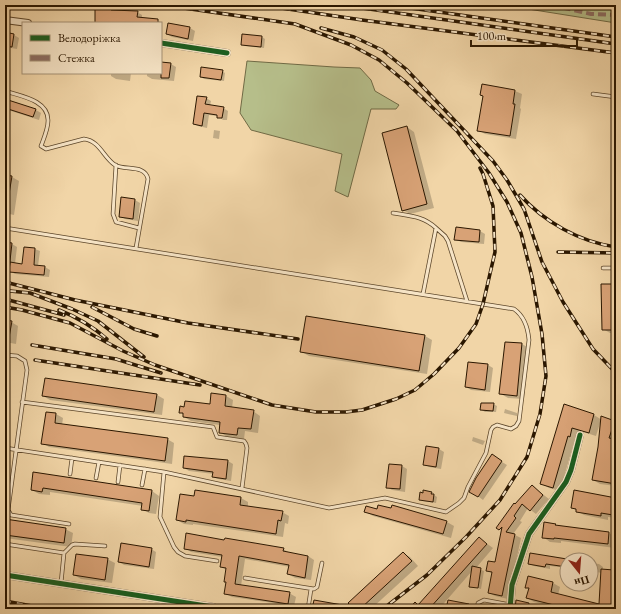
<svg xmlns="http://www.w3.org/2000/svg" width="621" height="614" font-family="'EB Garamond',serif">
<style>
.green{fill:#b6be8a;stroke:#706a45}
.shadow{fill:#0003}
.building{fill:#d8a276;stroke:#2b1700}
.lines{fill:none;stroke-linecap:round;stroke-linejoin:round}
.service-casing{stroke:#5c462a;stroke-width:4.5}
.minor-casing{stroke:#5c462a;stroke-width:8}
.service{stroke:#f6e4c6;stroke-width:3}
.minor{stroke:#f6e4c6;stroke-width:6}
.rail-casing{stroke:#2b1700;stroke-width:3.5}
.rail{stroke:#f6e4c6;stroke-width:2;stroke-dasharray:6;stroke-linecap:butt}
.quiet{stroke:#8d6e63;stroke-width:4;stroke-dasharray:8 4;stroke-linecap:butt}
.cycleway-casing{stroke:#f6e4c6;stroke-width:8}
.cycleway{stroke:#1b5e20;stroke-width:5}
</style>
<rect width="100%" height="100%" fill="#f1d5a7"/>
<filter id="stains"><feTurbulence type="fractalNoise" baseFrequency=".005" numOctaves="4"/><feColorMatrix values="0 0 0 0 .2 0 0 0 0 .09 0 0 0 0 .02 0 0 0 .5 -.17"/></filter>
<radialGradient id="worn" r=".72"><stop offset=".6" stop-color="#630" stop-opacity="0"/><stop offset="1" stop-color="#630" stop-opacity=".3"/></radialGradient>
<path class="green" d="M503,5H616V23Z
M247,61L334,67L360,68L371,80L375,91L399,105L396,109H371L348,197L335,191L342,154L251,130L240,113Z"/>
<path class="shadow" d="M111,9L115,11L137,12L142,15V18L157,20L162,23L161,33V23H96Z
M190,28L195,31L193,41L172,37L167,34Z
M5,33L14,35L19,38L17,49L5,47Z
M262,37L265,39L264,48L245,46L242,44Z
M161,63L171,64L176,67L174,81L152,79L147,76V73H161Z
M222,71L225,73L224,81L204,79L201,77Z
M111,73H131L130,81L116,79L111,76Z
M483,86L515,91L522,94L520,108L521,109L516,139L485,134L478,130L484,96Z
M206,98L211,101L210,106L223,108L228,111L227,120H223L218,116L209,115L207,128L198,126L194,124Z
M5,100L36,110L41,113L39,120L5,109Z
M407,127L414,132L434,208L410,214L403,210Z
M214,130L220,131L219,139L213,138Z
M5,176L12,177L19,181L14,215L5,213Z
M122,198L135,200L140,203L138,221L125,219L120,216Z
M480,231L485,234L484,244L461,242L455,239Z
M5,243L12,244L17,247L15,264L23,265L35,249L40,251L38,266L45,267L50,270L49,277L15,274L10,271L11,267L5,266Z
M616,285V333H610L603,329Z
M307,317L425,336L432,340L427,374L309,356L302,352Z
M5,321L11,322L18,326L16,344L5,342Z
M506,343L522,344L529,348L524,399L508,398L501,394Z
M469,363L488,365L493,368L490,392L471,390L466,387Z
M212,394L226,396L233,400L232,408L253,411L260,416L258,433L245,431L244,439L227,437L220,432V425L191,421L184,417V415L180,412L211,406Z
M157,395L164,399L162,415L50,400L43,396Z
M493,404L497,406L496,412H485L482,410Z
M565,406L594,415L602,420L616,422V486L600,484L593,480L599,447L601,420L596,436L580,431L577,440L575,439L560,491L549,488L542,484Z
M505,409L517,413V416L504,413Z
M47,413L56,414L63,418L62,425L167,439L174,443L172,464L49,447L42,443Z
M473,437L485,441L483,445L472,441Z
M439,449L444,452L441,469L429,467L424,464Z
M497,459L507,465L483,500L471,491Z
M228,461L233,464L231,481L218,479L213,477L214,474L189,471L184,468Z
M402,466L407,469L405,492L392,490L387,487Z
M34,473L152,491L159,496L156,514L149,513L142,509L143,506L50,492V495L39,494L32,490Z
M532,486L549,499L536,514L528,508L520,521L522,522L513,534L521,538L508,599L495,596L489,593L493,574L487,570L495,563L502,531L500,529L516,505Z
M196,491L241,498L248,502V507L282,512L289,516L288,524L285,523L283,537L193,524V525L184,524L177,520L195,497Z
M575,491L616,499V518L608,517V520L584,515L577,511L572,507Z
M431,493L437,497L436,503L423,501L420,499Z
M366,512L447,522L454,526L451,538L373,516Z
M5,520L65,529L73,533L71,547L5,538Z
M555,525L558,527L609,533L616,537L615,548L561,541V543L550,542L543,537Z
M479,538L493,548L476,568L484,571L481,589L470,586L472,571L439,609H410L415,603L419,605Z
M185,548L283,549L290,553L308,556L314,560L311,580L295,578L288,574L290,567L245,559L241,586L289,593L296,597L294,606L232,597L226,594L227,570L221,567L222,557L191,552Z
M151,549L156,552L154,569L124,565L119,562Z
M403,553L410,557L418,566L371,609H355Z
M531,554L569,560H567V568L550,566V569L534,566L529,564Z
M107,559L115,563L112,583L81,579L74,575Z
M591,563L599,564L603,567V570L613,571L616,572V609H563L534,602L527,598L530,589L527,587L529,577L553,583L560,587L558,595L600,605L602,573L591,571Z
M449,601L469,605L476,609H447Z"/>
<path class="building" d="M95,7L111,8V10L138,11L137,17L158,19V23H95Z
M168,23L190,27L188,39L166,34Z
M5,32L14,34L12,47L5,46Z
M242,34L262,36L261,47L241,45Z
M161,62L171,63L169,78H161Z
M201,67L223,70L221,80L200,77Z
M482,84L515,90L513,104H515L510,136L477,131L483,96L480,95Z
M197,96L207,97L205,104L224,107L222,118H217V115L204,113L202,126L193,124Z
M5,99L36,109L33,117L5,108Z
M407,126L427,204L402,211L382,133Z
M5,175L12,176L8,200H5Z
M121,197L135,199L133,219L119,217Z
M456,227L480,230L479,242L454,240Z
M5,242L12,243L9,270H5Z
M24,247L35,248L34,265L45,266L44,275L9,272L10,262L22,264Z
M601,284H616V330H602Z
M306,316L425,335L419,371L300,352Z
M5,320L12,321L8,343H5Z
M505,342L522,343L517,396L499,394Z
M468,362L488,364L485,390L465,387Z
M45,378L157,394L154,412L42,396Z
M211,393L226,395L225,406L254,410L251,429L238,428L237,435L219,433L220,422L183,417V413H179L180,406L184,407L185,401L210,404Z
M481,403H494L493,411L480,410Z
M564,404L594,414L589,433L572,428L570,437L568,436L553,488L540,484Z
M46,412L56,413L55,423L168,438L165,461L41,444Z
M601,416L615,421L609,438L616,439V484L592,480L598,447Z
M426,446L439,448L436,467L423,465Z
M492,454L502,461L478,497L469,492L476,478Z
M184,456L228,460L226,479L212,477L213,472L183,468Z
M389,464L402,465L400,489L386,488Z
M33,472L152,490L149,511L141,510L142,503L43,488L42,492L31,490Z
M532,485L543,495L530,511L522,504L514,516L516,518L506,532L515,534L502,596L488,593L492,572L486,571L488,561L495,562L502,527L499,530L496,528L514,503L515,504Z
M195,490L241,497L240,505L283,511L281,521L278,520L276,534L186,520V522L176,520L180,494L194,496Z
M423,490L432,492L431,494H434L433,502L419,500L420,492L423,493Z
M574,490L616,498L613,515L601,513V516L576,512V509L571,508Z
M378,505L391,508L392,505L447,521L443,534L364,512L366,506L377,509Z
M5,519L66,528L64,543L5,535Z
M544,522L556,524L555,525L609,532L608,544L554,538V539L542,538Z
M186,533L224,540L225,538L284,548L283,551L308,556L305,578L287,574L289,565L239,556L235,584L290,592L288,604L224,594L226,582H224L226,568L220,567L222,555L184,549Z
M479,537L487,544L429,609H409L415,602L418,605Z
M121,543L152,548L149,567L118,562Z
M403,552L412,561L360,609H354L348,603Z
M530,553L567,559V567L546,564L545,567L528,564Z
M76,554L108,558L105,580L73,575Z
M472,566L481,568L478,588L469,587Z
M601,569L614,570L611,609H570L526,598L529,588H525L528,576L553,582L551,592L599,604Z
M314,600L348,606V609H312Z
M448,600L469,604L468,609H446Z
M516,600L529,603L528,609H515Z"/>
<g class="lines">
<defs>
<path id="service" d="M5,91C20,96 49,100 48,121C48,129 44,138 41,146L46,149L84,139C100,141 103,157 115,165C125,171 145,164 148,179L136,248
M593,94L616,97
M116,165L113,214L116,222L139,228
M393,213C410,216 423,216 436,228L423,294
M5,228L514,309C524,316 528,328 529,340L519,421L516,426L511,429L497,425L493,427L491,430L486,453L468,487L464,498L459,503L446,512L385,498L329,508L164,472L5,448
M436,228L445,236L448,241L467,301
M603,268H616
M5,355L17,356L25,361L27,370L8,510L11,515L69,524
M22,402L213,427L217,437L244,441L246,444L247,448L242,488
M164,472L160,517L174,547L178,552L185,556L217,561
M70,474L72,458
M96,478L99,462
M118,482L120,465
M142,485L145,469
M5,544L64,553L61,583
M64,553L72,545L75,544L105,546
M245,578L314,589L317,587L322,563
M213,607L224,609
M308,609L311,589
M477,609L478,603L484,600L511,605"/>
<path id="minor" d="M5,20L28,23
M161,43L227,53
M5,575L213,607V609
M510,609L512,585L529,534L566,482L571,470L580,435"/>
</defs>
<use href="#service" class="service-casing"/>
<use href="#minor" class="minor-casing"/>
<use href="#service" class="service"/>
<use href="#minor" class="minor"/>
<defs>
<path id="rail" d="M163,5L295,24L351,45L379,60L407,83L457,131L489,173L507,202L521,233L532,277L542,334L546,376L540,414L527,457L500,500L466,537L427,575L383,609
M261,5L362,20L616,53
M341,5L616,44
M389,5L616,37
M321,28L354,37L382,50L406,69L493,161L507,180L524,209L542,262L563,302L593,349L616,373
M520,195C544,222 580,242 616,247
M558,252L616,253
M5,282L75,300L188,323L298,339
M10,291L30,293L72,309L98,321L144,357
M5,299L64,315
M5,307L22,310L70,323L123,351L155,365L272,405L316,412H346L362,410L396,399L415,390L434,374L459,348L476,324L483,304L495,252L493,206L483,174L480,168
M92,307L134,329L157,336
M59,310C77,317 93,327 107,339
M32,345L116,359L161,373
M35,360L200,385
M5,601L48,609"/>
</defs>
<use href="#rail" class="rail-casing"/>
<use href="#rail" class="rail"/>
<path class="quiet" d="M551,5L591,14L616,15"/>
<defs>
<path id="cycleway" d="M161,43L227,53
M5,575L213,607V609
M510,609L512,585L529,534L566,482L571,470L580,435"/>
</defs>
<use href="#cycleway" class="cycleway-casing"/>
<use href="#cycleway" class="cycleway"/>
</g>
<rect width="621" height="614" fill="none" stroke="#f1d5a7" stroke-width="20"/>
<rect x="6" y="6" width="609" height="602" fill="none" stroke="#2b1700" stroke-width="2"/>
<rect x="10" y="10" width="601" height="594" fill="none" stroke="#2b1700"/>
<rect x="22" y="22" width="140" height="52" fill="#f6e4c6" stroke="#a59277"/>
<rect x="30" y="35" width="20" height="6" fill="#1b5e20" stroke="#a59277"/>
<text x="58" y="42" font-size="12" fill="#2b1700">Велодоріжка</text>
<rect x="30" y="55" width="20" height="6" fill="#8d6e63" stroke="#a59277"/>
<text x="58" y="62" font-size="12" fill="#2b1700">Стежка</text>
<g transform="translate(579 572) rotate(163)"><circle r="19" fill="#f6e4c6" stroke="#a59277"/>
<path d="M0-3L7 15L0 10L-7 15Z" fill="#8f2418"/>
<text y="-6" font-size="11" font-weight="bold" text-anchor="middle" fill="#2b1700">Пн</text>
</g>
<path d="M471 40v6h106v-6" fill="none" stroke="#2b1700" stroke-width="2"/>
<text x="477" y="40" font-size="12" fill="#2b1700" stroke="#f6e4c6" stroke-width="3" paint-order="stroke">100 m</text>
<rect width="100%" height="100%" filter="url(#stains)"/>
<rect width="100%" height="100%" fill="url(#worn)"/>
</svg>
